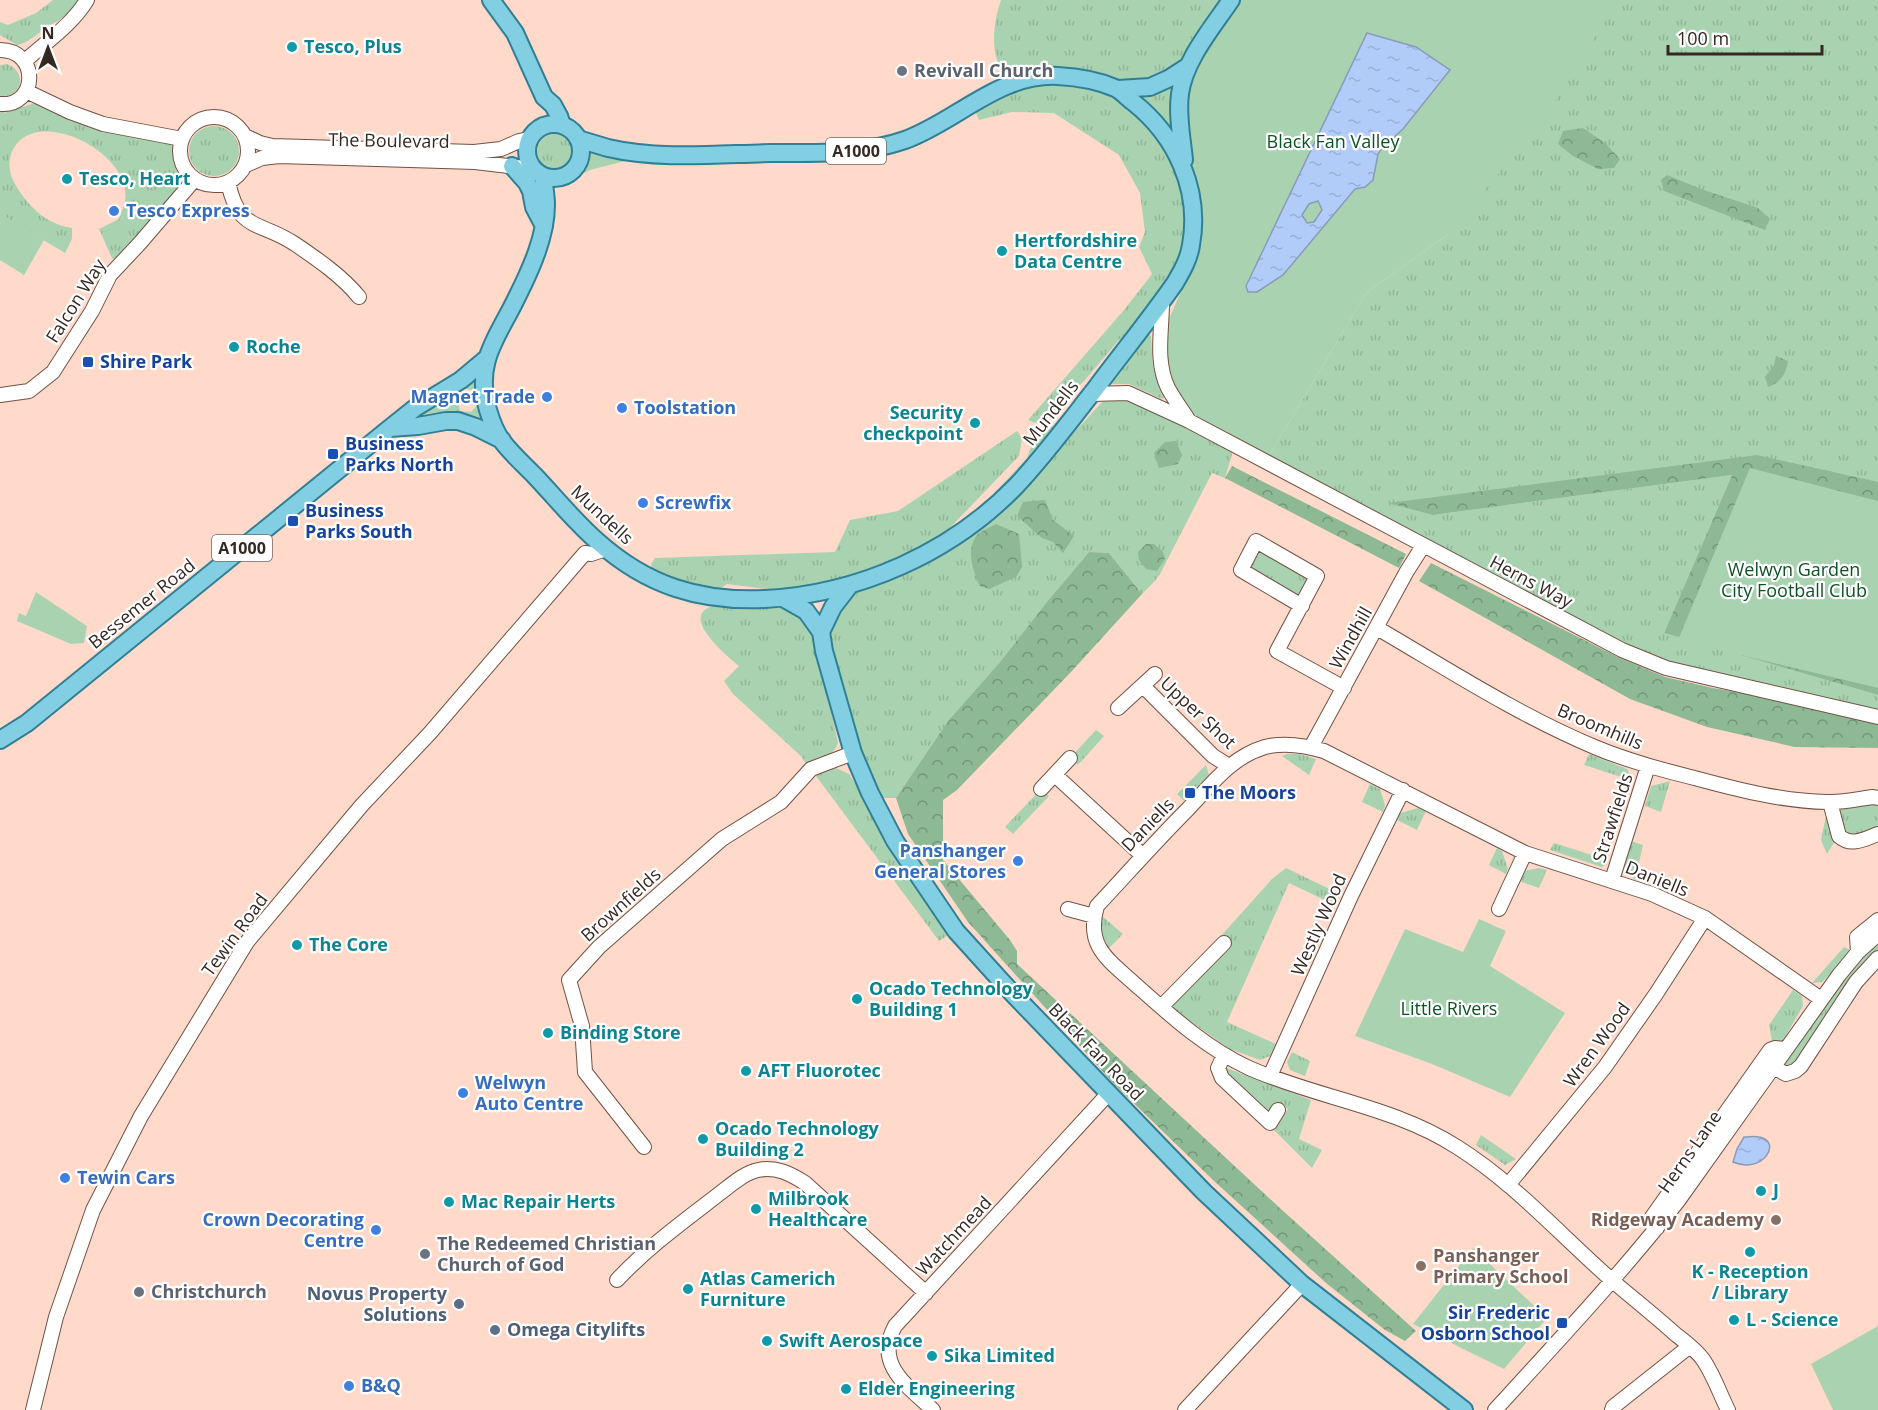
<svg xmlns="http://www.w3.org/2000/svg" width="1878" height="1410" font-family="'Open Sans',sans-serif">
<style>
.grass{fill:url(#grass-tufts);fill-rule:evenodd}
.forest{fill:url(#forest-crowns)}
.park{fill:#a9d3b0}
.water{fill:url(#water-ripples);stroke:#8c9ab9;stroke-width:1.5;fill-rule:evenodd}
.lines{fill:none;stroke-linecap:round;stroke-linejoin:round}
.minor-casing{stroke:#715244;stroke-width:16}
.major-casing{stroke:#307f94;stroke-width:20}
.minor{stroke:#fff;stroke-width:14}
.major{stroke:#82cfe4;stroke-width:16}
.culture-dot{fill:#0f9aa8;stroke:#fff;stroke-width:2}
.worship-dot{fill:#6b7280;stroke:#fff;stroke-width:2}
.shop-dot{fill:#3f7fe0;stroke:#fff;stroke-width:2}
.transit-dot{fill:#1a4fb4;stroke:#fff;stroke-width:2}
.education-dot{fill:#8d6e63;stroke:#fff;stroke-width:2}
.service-dot{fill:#5c6f8a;stroke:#fff;stroke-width:2}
.labels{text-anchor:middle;stroke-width:4.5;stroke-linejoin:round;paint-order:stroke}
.shield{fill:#fff;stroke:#726864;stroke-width:1.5}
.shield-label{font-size:16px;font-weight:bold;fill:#352721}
.culture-label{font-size:18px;font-weight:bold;fill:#0d838f;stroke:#fff;text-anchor:start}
.worship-label{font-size:18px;font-weight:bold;fill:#5b616d;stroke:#fff;text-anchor:start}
.street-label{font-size:18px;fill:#352721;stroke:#fff}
.park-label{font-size:18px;fill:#0d5224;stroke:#fff}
.shop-label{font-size:18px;font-weight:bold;fill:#366cbe;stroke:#fff;text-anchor:start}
.transit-label{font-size:18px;font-weight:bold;fill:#164399;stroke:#fff;text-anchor:start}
.education-label{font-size:18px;font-weight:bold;fill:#785e54;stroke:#fff;text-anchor:end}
.service-label{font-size:18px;font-weight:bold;fill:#4e5e75;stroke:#fff;text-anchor:end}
</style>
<defs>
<pattern id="grass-tufts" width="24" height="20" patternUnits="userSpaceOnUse" patternTransform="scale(1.5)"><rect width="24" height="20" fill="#a9d3b0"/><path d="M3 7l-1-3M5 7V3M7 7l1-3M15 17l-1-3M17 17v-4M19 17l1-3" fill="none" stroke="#92b597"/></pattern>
<pattern id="forest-crowns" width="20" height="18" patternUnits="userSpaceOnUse" patternTransform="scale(1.5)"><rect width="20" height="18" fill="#8db995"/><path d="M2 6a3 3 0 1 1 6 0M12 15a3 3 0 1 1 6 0" fill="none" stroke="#749679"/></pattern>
<pattern id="water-ripples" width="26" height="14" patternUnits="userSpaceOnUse" patternTransform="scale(1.5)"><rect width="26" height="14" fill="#b2ccfa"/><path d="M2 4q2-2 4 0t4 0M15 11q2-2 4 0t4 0" fill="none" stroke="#9aafd6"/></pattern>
</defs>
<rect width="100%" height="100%" fill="#ffd9ca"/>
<path class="grass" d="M53,0H78C67,16 61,19 46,28C36,34 29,43 17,45L0,35V22L8,25L36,13Z
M1001,0H1222L1185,59L1164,78L1126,83L1106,77H1007C1004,72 1000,66 997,60C991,42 995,17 1001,0Z
M1610,0H1878V485L1753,460L1433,515L1732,475L1664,633L1878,695V717L1716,672L1667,661L1621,643L1269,456L1366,293L1447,235Z
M7,64C28,72 22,98 0,96V65Z
M1056,83L1103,91L1128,106L1172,153L1186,201V229L1183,247L1175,270L1138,325L1119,340L1084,381L1053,411L1035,423L1028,420L1124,310L1152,274L1139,247L1145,232L1140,193L1119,155L1054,113L1012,112L979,120L974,108L1017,88Z
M1173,85L1174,86L1173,127L1171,128L1155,110L1140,98L1139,95Z
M44,103L92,123L138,138L175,145L183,175L178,190L117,261L112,258L99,229L119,219C121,213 124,207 125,201C134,152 31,101 11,154C7,167 11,178 18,189C31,209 47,224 72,228V239L65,253L0,214V112L4,113L32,104Z
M189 151a25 25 0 1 1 50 0a25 25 0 1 1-50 0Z
M537 152a18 18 0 1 1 36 0a18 18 0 1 1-36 0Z
M590,151L625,159V161L590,170L578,176L584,168Z
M1148,334L1151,336L1153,366L1164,397L1162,399L1129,384H1113L1110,382Z
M477,376L484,419C462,410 442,411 419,415L418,414L451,396ZM465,388L476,392L478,404L471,412L460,411L457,395Z
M1131,397L1233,451L1225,478L1212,473L1160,574L1155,581L1142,594L1109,553L1089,552L1046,603L1000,662L948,721L896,798H881L863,754L851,720L844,685L830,647L829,633L832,622L852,595L922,563L1032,478L1104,400Z
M1067,410H1069L1031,460L986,505L984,504L1027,458L1034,438L1048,431Z
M1017,431L1022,439L1019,456L943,535L896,562L828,583L805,587L766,589L727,584L718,590L695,588L652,571L651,564L655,558L835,552L850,520L898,511Z
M1256,549H1262L1311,581L1303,595L1297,597L1251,570L1249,563Z
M713,606L782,607L795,611L809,620L817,645L838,743C833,757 821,759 807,765L801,756L733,694L724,681L739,666C727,656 678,616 713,606Z
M1096,730L1104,736L1078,765L1070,758Z
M1287,754H1300L1316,759L1309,775L1282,756Z
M1589,754L1627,769L1634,781L1584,765Z
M1206,765L1209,775L1184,801L1177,794Z
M836,768L849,774L953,932L939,941L816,776L820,772Z
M1670,781L1661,812L1645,806L1651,786Z
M1370,784L1380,789L1385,805L1383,812L1362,802Z
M1041,789L1049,796L1013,834L1005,827Z
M1878,802V830L1853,839L1844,835L1838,813L1839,808Z
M1418,808L1426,811L1417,830L1395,819L1397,814Z
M1826,816L1835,841L1827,854L1821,840Z
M1631,841L1643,845L1635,880L1624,865Z
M1554,843L1608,860L1607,864L1602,867L1550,850Z
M1497,848L1502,851L1508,869L1506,874L1489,865Z
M1286,868L1340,894L1335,905L1289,883L1227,1022L1276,1044L1270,1056L1260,1060L1230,1049L1170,1007L1227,942L1220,937L1272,879Z
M1539,868L1547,870L1539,888L1519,881L1524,871Z
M1102,916L1123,934L1109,948L1101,933Z
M1878,940V953L1794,1067L1783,1066V1063L1847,970Z
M1844,947L1850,950L1849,954L1825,979L1822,982L1812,983Z
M1793,990L1802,996L1803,1006L1782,1042L1772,1041L1769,1025Z
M1292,1052L1310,1061L1305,1076L1290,1070L1287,1062Z
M1224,1067L1311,1100L1299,1139L1322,1150L1312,1168L1274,1130L1288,1109L1275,1102L1266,1118L1226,1078Z
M1481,1135L1516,1159L1505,1165L1476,1145Z"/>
<path class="forest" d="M1583,128L1605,143L1620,159L1614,168L1598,169L1573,156L1558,144L1563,131Z
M1667,175L1701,189L1758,208L1770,219L1765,230L1664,191L1661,180Z
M1776,356L1788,361C1786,374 1781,382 1768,387L1765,377L1774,365Z
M1176,441L1182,455L1178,464L1159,468L1154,453L1165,442Z
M1757,455L1878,482V695L1664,633L1732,475L1433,515L1389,503Z
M1232,466L1406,554L1399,568L1225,478Z
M1045,500L1053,520L1074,536L1063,553L1053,542L1042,538L1017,516L1023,502Z
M996,524L1019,534L1022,567L1016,577L989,589L980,586C973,572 965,548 978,534C983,530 991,527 996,524Z
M1146,544H1154L1163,552L1165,559L1157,571L1146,569L1139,560L1138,552Z
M1089,552L1109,553L1142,594L1071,672L957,790L943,800V860L1010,940L1017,951V964L1281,1209L1416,1331L1405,1341L1385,1330L1326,1283L1214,1181L1114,1084L968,922L908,834L896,798L948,721L1000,662L1046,603Z
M1431,563L1620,658L1665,677L1713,688L1860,712L1878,717V748L1795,747L1707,727L1630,699L1419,581Z"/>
<path class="park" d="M1238,0H1610L1614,7L1541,123L1447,235L1366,293L1269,456L1194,415L1184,404L1167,375L1166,326L1195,259L1200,212L1198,193L1183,122L1192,70Z
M0,213L44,240L24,275L0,260Z
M1750,468L1878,501V688L1678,640Z
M36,592L87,626L84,643L71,644L17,621L19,613L26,616Z
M1479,919L1506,931L1490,966L1565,1013L1510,1097L1432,1064L1355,1036L1405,929L1463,952Z
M1473,1248L1547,1318L1504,1369L1413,1324Z
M1878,1326V1410H1833L1811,1364Z"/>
<path class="water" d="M1367,33L1416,47L1450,70L1403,129L1382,148L1378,154L1373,180L1365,187L1355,189L1283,275L1257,292H1248L1246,286ZM1318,201L1322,210L1314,222L1307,223L1302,215L1309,204Z
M1744,1137C1749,1137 1754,1136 1759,1137C1783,1141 1763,1175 1733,1162L1737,1149Z"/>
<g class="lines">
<defs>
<path id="minor" d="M0,50C40,50 38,107 0,104
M25,61C46,42 72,25 87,0
M26,91L70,112L103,124L182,139
M180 151a34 34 0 1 1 68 0a34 34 0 1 1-68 0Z
M245,136L260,143L272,146L474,152L501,149L519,141L529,139
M246,165L262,158L279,156L475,162L533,169
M228,182C239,233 259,220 295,244C317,259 342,276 359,297
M1162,302C1162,331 1155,361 1168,388C1174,399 1182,410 1189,421
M1091,394L1128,393L1189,421L1622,650L1666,668L1878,717
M0,395L29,391L53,372L92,311L110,275L140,243L195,179
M1302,606L1241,570L1256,541L1317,576L1277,651L1344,688
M1377,628C1449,670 1520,716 1597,748C1631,762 1667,771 1702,780C1743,791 1784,801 1827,802C1842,803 1858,799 1873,797L1878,798
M1143,686L1213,756L1229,766
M1118,708L1155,674
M1311,747L1407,571L1423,546
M1055,775L1142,855
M1041,789L1070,758
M1830,802L1839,836C1851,847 1865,839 1878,834
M1612,880L1648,766
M1068,909L1094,916
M1499,909L1525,853
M1858,952L1857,937L1878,920
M1161,1007L1224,943
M1224,1055L1218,1068L1222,1078L1270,1123L1278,1110
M1773,1067L1786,1074L1795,1071L1801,1066L1856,982L1878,958
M1270,1076L1351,896L1403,790
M644,1147L585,1072L582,1026L569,980L599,947L722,839L781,802L811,769L853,753
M1508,1185L1605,1067L1656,994L1705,918
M1657,1228L1651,1223L1652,1217L1770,1050L1775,1048L1785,1049
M617,1280C648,1247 684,1221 719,1194C731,1185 744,1173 758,1170C776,1166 791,1174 805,1183L926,1293
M33,1410L56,1317L93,1210L141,1116L247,942L362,805L430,733L585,553L591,554L606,549
M933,1410C908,1386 874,1365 895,1326L1108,1094
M1185,1410L1302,1284
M1495,1410C1557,1342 1621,1274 1678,1201L1839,975L1858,952L1878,934
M1612,1410L1613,1407L1690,1346
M1728,1410C1720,1394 1714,1376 1704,1361C1697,1350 1684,1341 1674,1333C1655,1316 1635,1300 1615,1283C1563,1238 1516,1184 1457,1147C1393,1106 1317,1098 1249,1068C1206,1048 1171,1016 1136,985C1109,960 1085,947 1097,906C1127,874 1156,841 1188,809C1211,785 1231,757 1265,747C1285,742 1304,745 1324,751L1525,853L1652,894L1705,918L1821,999"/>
<path id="major" d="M491,0L515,33L544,97L553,105L559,116L562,125
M1118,89L1150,87L1170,78L1187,67
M527 151a27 27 0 1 1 54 0a27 27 0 1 1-54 0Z
M1184,160C1182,139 1177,116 1180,94C1184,61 1212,28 1231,0
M512,166L527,183L531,191L534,207L544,226
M543,176C544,186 546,195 546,205C546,236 531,269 517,297C498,337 474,361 488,410C491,420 496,433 502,441C511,453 523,464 534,475C555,497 574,521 597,541C647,586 700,602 765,599C859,594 951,553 1016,486C1045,455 1070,421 1096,388C1122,353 1150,319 1175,283C1182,271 1189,259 1191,245C1201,190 1176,136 1133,102C1127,98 1122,91 1115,88C1099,81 1076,77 1058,76C999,73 957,121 905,140C862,155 816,153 771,153C718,154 660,160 608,148C598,145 588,142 578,139
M390,428L418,426L446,421H458L476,427L502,440
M783,598L806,611L821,632L824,651L853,753L870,793L895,841L956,931L1013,994L1204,1192L1302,1284L1464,1410
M821,632L833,607L850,585
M0,740L27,723L390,428L415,408L461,380L486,359"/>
</defs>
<use href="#minor" class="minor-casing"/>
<use href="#major" class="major-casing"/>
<use href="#minor" class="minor"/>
<use href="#major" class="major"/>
</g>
<g class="culture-dot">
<circle cx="292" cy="47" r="6"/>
<circle cx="67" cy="179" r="6"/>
<circle cx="1002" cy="251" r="6"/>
<circle cx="234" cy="347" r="6"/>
<circle cx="975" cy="423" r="6"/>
<circle cx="297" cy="945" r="6"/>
<circle cx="857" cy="999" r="6"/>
<circle cx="548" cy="1033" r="6"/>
<circle cx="746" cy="1071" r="6"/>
<circle cx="703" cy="1139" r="6"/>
<circle cx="1761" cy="1191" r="6"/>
<circle cx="449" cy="1202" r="6"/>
<circle cx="756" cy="1209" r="6"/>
<circle cx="1750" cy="1252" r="6"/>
<circle cx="688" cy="1289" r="6"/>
<circle cx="1734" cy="1320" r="6"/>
<circle cx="767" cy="1341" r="6"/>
<circle cx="932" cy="1356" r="6"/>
<circle cx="846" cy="1389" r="6"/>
</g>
<g class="worship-dot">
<circle cx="902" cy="71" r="6"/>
<circle cx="425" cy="1254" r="6"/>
<circle cx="139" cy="1292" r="6"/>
</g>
<g class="shop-dot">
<circle cx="114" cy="211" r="6"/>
<circle cx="547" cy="397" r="6"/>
<circle cx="622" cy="408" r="6"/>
<circle cx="643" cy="503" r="6"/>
<circle cx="1018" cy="861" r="6"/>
<circle cx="463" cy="1093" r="6"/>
<circle cx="65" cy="1178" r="6"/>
<circle cx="376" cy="1230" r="6"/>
<circle cx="349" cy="1386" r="6"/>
</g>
<g class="transit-dot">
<rect x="82" y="356" width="12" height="12" rx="3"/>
<rect x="327" y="448" width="12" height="12" rx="3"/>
<rect x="287" y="515" width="12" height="12" rx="3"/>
<rect x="1184" y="787" width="12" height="12" rx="3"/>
<rect x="1556" y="1317" width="12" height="12" rx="3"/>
</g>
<g class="education-dot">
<circle cx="1776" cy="1220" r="6"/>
<circle cx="1421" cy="1266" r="6"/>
</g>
<g class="service-dot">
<circle cx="459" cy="1304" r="6"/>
<circle cx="495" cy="1330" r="6"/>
</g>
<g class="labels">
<g class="shield">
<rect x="826" y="138" width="60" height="26" rx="4.5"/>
<rect x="212" y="535" width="60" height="26" rx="4.5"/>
</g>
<g class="shield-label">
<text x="856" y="157">A1000</text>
<text x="242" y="554">A1000</text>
</g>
<g class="culture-label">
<text x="304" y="53">Tesco, Plus</text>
<text x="79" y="185">Tesco, Heart</text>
<text x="1014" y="247">Hertfordshire<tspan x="1014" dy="21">Data Centre</tspan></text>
<text x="246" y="353">Roche</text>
<text x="963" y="419" text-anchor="end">Security<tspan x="963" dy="21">checkpoint</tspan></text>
<text x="309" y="951">The Core</text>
<text x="869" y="995">Ocado Technology<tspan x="869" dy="21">Building 1</tspan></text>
<text x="560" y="1039">Binding Store</text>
<text x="758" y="1077">AFT Fluorotec</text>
<text x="715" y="1135">Ocado Technology<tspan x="715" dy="21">Building 2</tspan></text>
<text x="1773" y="1197">J</text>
<text x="768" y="1205">Milbrook<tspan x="768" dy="21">Healthcare</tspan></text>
<text x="461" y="1208">Mac Repair Herts</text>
<text x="1750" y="1278" text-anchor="middle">K - Reception<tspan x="1750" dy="21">/ Library</tspan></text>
<text x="700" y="1285">Atlas Camerich<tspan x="700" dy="21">Furniture</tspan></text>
<text x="1746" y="1326">L - Science</text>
<text x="779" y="1347">Swift Aerospace</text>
<text x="944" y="1362">Sika Limited</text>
<text x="858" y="1395">Elder Engineering</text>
</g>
<g class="worship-label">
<text x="914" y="77">Revivall Church</text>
<text x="437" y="1250">The Redeemed Christian<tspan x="437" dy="21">Church of God</tspan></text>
<text x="151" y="1298">Christchurch</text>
</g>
<g class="street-label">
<text transform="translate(389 141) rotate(1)" y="6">The Boulevard</text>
<text transform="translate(76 301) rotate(-58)" y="6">Falcon Way</text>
<text transform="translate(1051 413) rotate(-52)" y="6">Mundells</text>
<text transform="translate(602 515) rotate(43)" y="6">Mundells</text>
<text transform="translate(1531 582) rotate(28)" y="6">Herns Way</text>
<text transform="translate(142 604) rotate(-39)" y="6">Bessemer Road</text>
<text transform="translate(1351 638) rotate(-61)" y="6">Windhill</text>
<text transform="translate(1198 713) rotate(43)" y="6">Upper Shot</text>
<text transform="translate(1600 727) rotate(23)" y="6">Broomhills</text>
<text transform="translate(1613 818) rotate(-72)" y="6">Strawfields</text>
<text transform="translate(1148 825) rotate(-46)" y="6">Daniells</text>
<text transform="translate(1657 879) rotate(22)" y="6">Daniells</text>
<text transform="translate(621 905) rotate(-42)" y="6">Brownfields</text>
<text transform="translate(1319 925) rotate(-66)" y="6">Westly Wood</text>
<text transform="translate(235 935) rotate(-54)" y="6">Tewin Road</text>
<text transform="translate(1597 1045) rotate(-54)" y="6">Wren Wood</text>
<text transform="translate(1096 1052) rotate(46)" y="6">Black Fan Road</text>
<text transform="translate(1690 1152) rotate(-55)" y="6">Herns Lane</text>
<text transform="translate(954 1236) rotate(-47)" y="6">Watchmead</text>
</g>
<g class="park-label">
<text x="1333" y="148">Black Fan Valley</text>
<text x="1794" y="576">Welwyn Garden<tspan x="1794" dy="21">City Football Club</tspan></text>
<text x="1449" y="1015">Little Rivers</text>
</g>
<g class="shop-label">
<text x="126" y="217">Tesco Express</text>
<text x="535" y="403" text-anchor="end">Magnet Trade</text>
<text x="634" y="414">Toolstation</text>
<text x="655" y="509">Screwfix</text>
<text x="1006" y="857" text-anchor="end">Panshanger<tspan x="1006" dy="21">General Stores</tspan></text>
<text x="475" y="1089">Welwyn<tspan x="475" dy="21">Auto Centre</tspan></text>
<text x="77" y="1184">Tewin Cars</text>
<text x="364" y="1226" text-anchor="end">Crown Decorating<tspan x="364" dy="21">Centre</tspan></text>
<text x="361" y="1392">B&amp;Q</text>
</g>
<g class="transit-label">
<text x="100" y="368">Shire Park</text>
<text x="345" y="450">Business<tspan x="345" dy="21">Parks North</tspan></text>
<text x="305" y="517">Business<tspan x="305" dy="21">Parks South</tspan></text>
<text x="1202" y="799">The Moors</text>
<text x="1550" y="1319" text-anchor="end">Sir Frederic<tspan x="1550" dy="21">Osborn School</tspan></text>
</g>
<g class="education-label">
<text x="1764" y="1226">Ridgeway Academy</text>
<text x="1433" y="1262" text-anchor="start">Panshanger<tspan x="1433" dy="21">Primary School</tspan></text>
</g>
<g class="service-label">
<text x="447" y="1300">Novus Property<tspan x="447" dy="21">Solutions</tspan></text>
<text x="507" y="1336" text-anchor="start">Omega Citylifts</text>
</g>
</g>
<g transform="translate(48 48)" stroke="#ffffff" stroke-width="4.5" paint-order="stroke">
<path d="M0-4.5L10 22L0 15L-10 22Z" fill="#352721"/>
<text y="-9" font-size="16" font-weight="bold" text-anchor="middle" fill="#352721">N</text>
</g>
<path d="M1668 45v9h154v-9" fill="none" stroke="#352721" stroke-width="3"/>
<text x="1677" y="45" font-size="18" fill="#352721" stroke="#ffffff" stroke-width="4.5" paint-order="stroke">100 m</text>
</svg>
